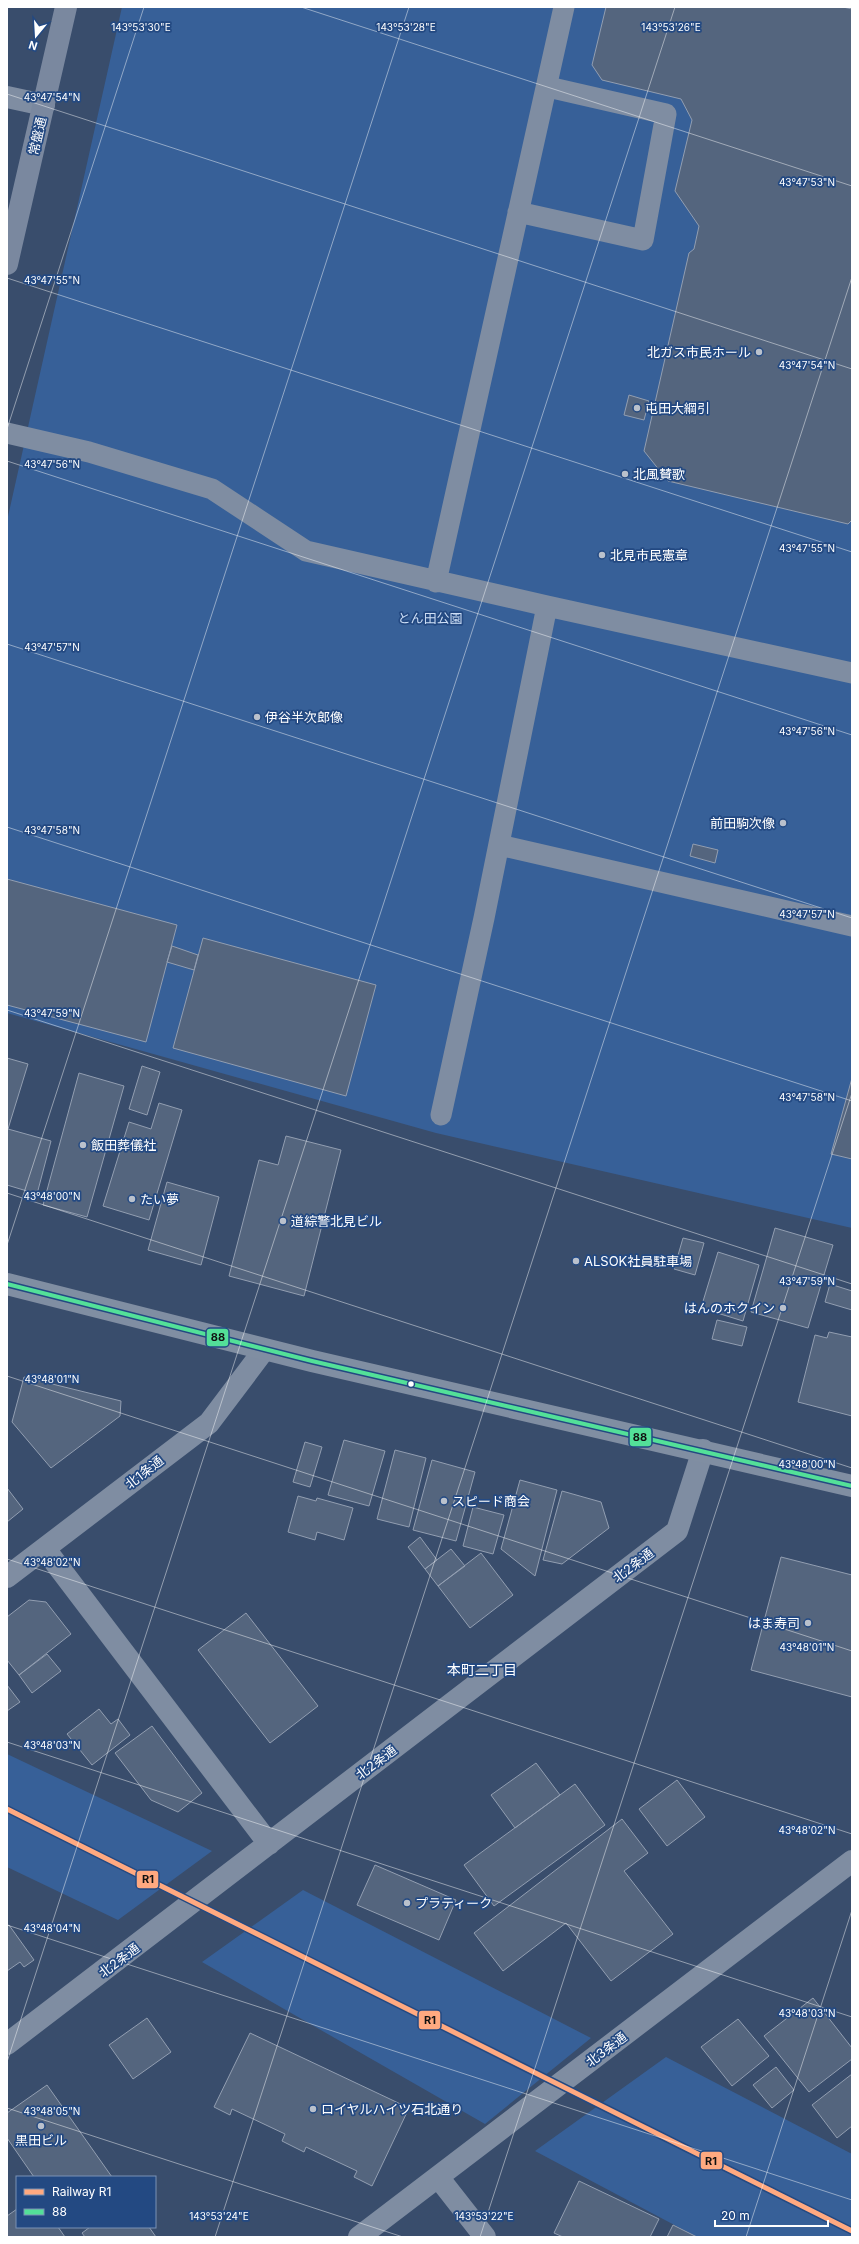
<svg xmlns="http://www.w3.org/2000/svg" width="859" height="2244" font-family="Inter,'Noto Sans JP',sans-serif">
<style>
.green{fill:#376098}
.building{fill:#54657e;stroke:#929eb1}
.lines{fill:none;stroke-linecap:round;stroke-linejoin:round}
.lane{stroke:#7f8da2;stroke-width:21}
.street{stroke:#7f8da2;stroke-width:22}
.secondary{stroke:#7a889f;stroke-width:22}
.highway{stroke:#808ea2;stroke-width:22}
.bus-1-casing{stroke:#234982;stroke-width:7}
.bus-1{stroke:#53e098;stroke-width:4}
.rail-1-casing{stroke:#234982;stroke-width:8}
.rail-1{stroke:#ffa980;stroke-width:5}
.ticks{fill:none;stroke:#fff;stroke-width:1;stroke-opacity:0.45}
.poi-dot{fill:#bac1cc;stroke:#234982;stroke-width:1.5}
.bus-dot{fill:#fff;stroke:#234982;stroke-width:1.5}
.labels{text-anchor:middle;stroke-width:3.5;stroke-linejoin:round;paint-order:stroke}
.street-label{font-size:13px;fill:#fff;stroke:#234982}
.poi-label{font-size:13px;fill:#fff;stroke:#234982;text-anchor:start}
.park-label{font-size:13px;fill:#cedff6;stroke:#234982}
.neighbourhood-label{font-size:14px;fill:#fff;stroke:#234982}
.ticks-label{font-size:10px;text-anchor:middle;fill:#fff;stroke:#234982;stroke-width:3.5;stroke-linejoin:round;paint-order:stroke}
.line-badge{stroke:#234982;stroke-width:1.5}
.pale-badge-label{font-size:11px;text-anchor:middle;font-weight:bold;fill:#111}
</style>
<rect width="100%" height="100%" fill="#394d6c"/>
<path class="green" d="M122,7H852V1228L436,1133L7,1013V521Z
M7,1754L212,1851L118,1920L7,1867Z
M303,1890L591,2038L485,2124L202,1962Z
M666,2057L852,2154V2237H697L535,2151Z"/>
<path class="building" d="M606,7H843L852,9V520L848,524L668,481L644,451L689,253L694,249L699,226L675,191L692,120L681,99L602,80L592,65Z
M629,395L649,401L644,420L624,415Z
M693,844L718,850L715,863L690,856Z
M7,879L177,925L146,1042L7,1005Z
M203,938L376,985L346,1096L173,1048Z
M172,946L198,955L194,970L167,962Z
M7,1058L28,1064L8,1129L51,1141L37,1194L7,1185Z
M142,1066L160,1072L147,1115L129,1109Z
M79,1073L124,1086L87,1217L43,1205Z
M852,1078V1159L831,1154Z
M159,1103L182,1110L149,1220L103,1206L129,1122L151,1129Z
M286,1136L341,1150L304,1296L229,1276L259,1160L278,1165Z
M167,1182L219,1197L201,1265L148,1250Z
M775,1228L833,1245L808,1328L751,1312Z
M683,1238L704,1243L695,1275L674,1269Z
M718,1252L759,1265L743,1321L701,1308Z
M830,1284L852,1291V1310L825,1302Z
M717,1320L747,1327L742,1346L712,1339Z
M829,1332L852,1337V1416L798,1402L815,1335L827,1338Z
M24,1377L121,1401L120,1416L51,1468L12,1422Z
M344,1440L385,1451L369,1506L328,1495Z
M305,1442L322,1447L310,1487L293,1482Z
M395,1450L426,1458L409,1527L377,1519Z
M432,1460L475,1472L456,1541L413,1530Z
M520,1480L557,1490L535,1576L501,1549Z
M7,1488L23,1509L7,1522Z
M562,1491L601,1502L609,1528L562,1564L543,1560Z
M298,1496L316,1501L317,1498L353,1508L344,1540L317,1532L315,1540L288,1532Z
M473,1507L504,1515L493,1554L463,1546Z
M420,1537L437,1560L425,1569L408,1547Z
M451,1549L465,1566L438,1586L425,1569Z
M481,1553L513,1595L470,1628L438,1586Z
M781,1557L852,1575V1697L751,1670Z
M29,1600L46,1602L71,1634L19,1675L7,1660V1617Z
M246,1613L318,1706L270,1743L198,1650Z
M47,1654L61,1671L32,1693L19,1675Z
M7,1685L20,1702L7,1711Z
M99,1709L111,1724L118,1719L130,1735L92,1765L67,1734Z
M152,1726L202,1793L178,1812L151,1800L115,1753Z
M536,1763L560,1795L515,1828L491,1795Z
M677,1780L705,1817L667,1846L639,1809Z
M575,1784L605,1825L494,1906L464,1865Z
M622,1819L648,1853L624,1871L673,1934L611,1981L566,1923L503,1971L474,1933Z
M375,1865L456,1900L439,1940L357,1905Z
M9,1925L34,1960L24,1967L20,1962L7,1971V1926Z
M813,1998L852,2048V2059L809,2092L764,2036Z
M147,2018L171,2052L133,2079L109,2045Z
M738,2019L769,2056L732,2086L701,2047Z
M250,2033L409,2108L372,2186L354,2177L357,2171L306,2147L304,2152L282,2141L285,2134L232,2109L230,2115L214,2107Z
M776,2067L794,2090L772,2108L753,2085Z
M852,2074V2126L837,2138L812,2105Z
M47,2085L112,2177H34L7,2138V2113Z
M579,2181L659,2219L650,2237H563L554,2233Z
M17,2209V2227H58L65,2237H7V2216Z
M673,2225L697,2237H667Z
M90,2227H149L156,2237H85L82,2233Z"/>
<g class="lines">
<path class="lane" d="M518,212L643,240L666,114L548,87
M7,433L89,452L212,489L306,551L547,606L852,673
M436,582L564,7
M499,845L852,926
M441,1115L484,918L547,606"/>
<path class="street" d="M7,97L44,105
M45,1549L269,1844
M7,1577L209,1423L264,1350
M7,2044L677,1531L703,1450
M438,2177L485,2237
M359,2237L852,1861"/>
<path class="secondary" d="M7,264L66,7"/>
<path class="highway" d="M7,1284L312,1361L852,1486"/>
<defs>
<path id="bus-1" d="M7,1284L312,1361L852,1486"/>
</defs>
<use href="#bus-1" class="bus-1-casing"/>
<use href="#bus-1" class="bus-1"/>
<defs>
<path id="rail-1" d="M7,1809L852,2231"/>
</defs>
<use href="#rail-1" class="rail-1-casing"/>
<use href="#rail-1" class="rail-1"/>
</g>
<path class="ticks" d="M301,7L852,186M7,94L852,369M7,278L852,552M7,429L144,7M7,461L852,735M7,644L852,918M7,827L852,1101M7,1010L852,1284M7,1193L852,1468M7,1245L409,7M7,1376L852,1651M7,1559L852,1834M7,1742L852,2017M7,1925L852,2200M7,2062L675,7M7,2108L403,2237M215,2237L852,277M480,2237L852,1093M746,2237L852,1910"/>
<g class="poi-dot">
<circle cx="759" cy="352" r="4"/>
<circle cx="637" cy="408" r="4"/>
<circle cx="625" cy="474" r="4"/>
<circle cx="602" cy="555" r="4"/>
<circle cx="257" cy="717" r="4"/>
<circle cx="783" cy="823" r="4"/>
<circle cx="83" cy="1145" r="4"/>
<circle cx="132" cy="1199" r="4"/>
<circle cx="283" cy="1221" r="4"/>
<circle cx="576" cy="1261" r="4"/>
<circle cx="783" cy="1308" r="4"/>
<circle cx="444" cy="1501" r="4"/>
<circle cx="808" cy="1623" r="4"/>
<circle cx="407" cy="1903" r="4"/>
<circle cx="313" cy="2109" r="4"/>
<circle cx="41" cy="2126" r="4"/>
</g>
<circle class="bus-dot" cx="411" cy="1384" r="3.5"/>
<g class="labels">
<g class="street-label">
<text transform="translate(37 136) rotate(-77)" y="5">常盤通</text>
<text transform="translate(144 1472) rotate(-38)" y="5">北1条通</text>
<text transform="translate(633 1565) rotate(-37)" y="5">北2条通</text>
<text transform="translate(376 1762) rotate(-37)" y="5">北2条通</text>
<text transform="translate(119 1960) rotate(-37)" y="5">北2条通</text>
<text transform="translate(606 2049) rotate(-37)" y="5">北3条通</text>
</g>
<g class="poi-label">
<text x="751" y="357" text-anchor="end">北ガス市民ホール</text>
<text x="645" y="413">屯田大綱引</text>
<text x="633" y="479">北風賛歌</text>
<text x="610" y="560">北見市民憲章</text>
<text x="265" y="722">伊谷半次郎像</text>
<text x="775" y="828" text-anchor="end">前田駒次像</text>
<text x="91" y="1150">飯田葬儀社</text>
<text x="140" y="1204">たい夢</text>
<text x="291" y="1226">道綜警北見ビル</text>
<text x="584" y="1266">ALSOK社員駐車場</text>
<text x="775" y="1313" text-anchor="end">はんのホクイン</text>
<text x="452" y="1506">スピード商会</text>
<text x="800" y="1628" text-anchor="end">はま寿司</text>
<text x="415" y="1908">プラティーク</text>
<text x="321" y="2114">ロイヤルハイツ石北通り</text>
<text x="41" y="2145" text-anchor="middle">黒田ビル</text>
</g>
<g class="park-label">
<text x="430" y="623">とん田公園</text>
</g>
<g class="neighbourhood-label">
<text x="482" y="1675">本町二丁目</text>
</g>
</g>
<g class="ticks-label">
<text x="141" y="31">143°53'30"E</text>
<text x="406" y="31">143°53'28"E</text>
<text x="671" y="31">143°53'26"E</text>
<text x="52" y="101">43°47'54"N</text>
<text x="807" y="186">43°47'53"N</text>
<text x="52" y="284">43°47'55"N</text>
<text x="807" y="369">43°47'54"N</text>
<text x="52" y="468">43°47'56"N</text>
<text x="807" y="552">43°47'55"N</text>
<text x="52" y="651">43°47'57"N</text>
<text x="807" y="735">43°47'56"N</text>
<text x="52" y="834">43°47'58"N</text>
<text x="807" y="918">43°47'57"N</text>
<text x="52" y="1017">43°47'59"N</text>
<text x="807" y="1101">43°47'58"N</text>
<text x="52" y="1200">43°48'00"N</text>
<text x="807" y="1285">43°47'59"N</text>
<text x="52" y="1383">43°48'01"N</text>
<text x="807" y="1468">43°48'00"N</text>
<text x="52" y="1566">43°48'02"N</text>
<text x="807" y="1651">43°48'01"N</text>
<text x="52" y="1749">43°48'03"N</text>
<text x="807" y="1834">43°48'02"N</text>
<text x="52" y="1932">43°48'04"N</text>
<text x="807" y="2017">43°48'03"N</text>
<text x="52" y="2115">43°48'05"N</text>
<text x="219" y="2220">143°53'24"E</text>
<text x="484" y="2220">143°53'22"E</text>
</g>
<g class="line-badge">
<rect x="206" y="1328" width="23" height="19" rx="4" fill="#53e098"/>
<rect x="629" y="1427" width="23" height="20" rx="4" fill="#53e098"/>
<rect x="136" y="1870" width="23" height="19" rx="4" fill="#ffa980"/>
<rect x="418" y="2010" width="23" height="20" rx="4" fill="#ffa980"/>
<rect x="700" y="2151" width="23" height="19" rx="4" fill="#ffa980"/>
</g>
<g class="pale-badge-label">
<text x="218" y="1341">88</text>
<text x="640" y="1441">88</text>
<text x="148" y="1883">R1</text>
<text x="430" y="2024">R1</text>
<text x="711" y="2165">R1</text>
</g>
<rect width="859" height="2244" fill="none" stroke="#ffffff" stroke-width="16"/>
<rect x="16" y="2176" width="140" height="52" fill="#234982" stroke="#7b92b4"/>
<rect x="24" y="2189" width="20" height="6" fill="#ffa980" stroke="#7b92b4"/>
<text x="52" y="2196" font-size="12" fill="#ffffff">Railway R1</text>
<rect x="24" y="2209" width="20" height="6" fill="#53e098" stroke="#7b92b4"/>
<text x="52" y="2216" font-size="12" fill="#ffffff">88</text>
<g transform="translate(36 36) rotate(198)" stroke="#234982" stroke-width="3" paint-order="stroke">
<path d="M0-3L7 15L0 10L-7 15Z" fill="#ffffff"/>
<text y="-6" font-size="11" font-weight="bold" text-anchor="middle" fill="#ffffff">N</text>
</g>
<path d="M715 2220v6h113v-6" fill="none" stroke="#ffffff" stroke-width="2"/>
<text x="721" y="2220" font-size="12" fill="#ffffff" stroke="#234982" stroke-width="3" paint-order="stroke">20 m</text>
</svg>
